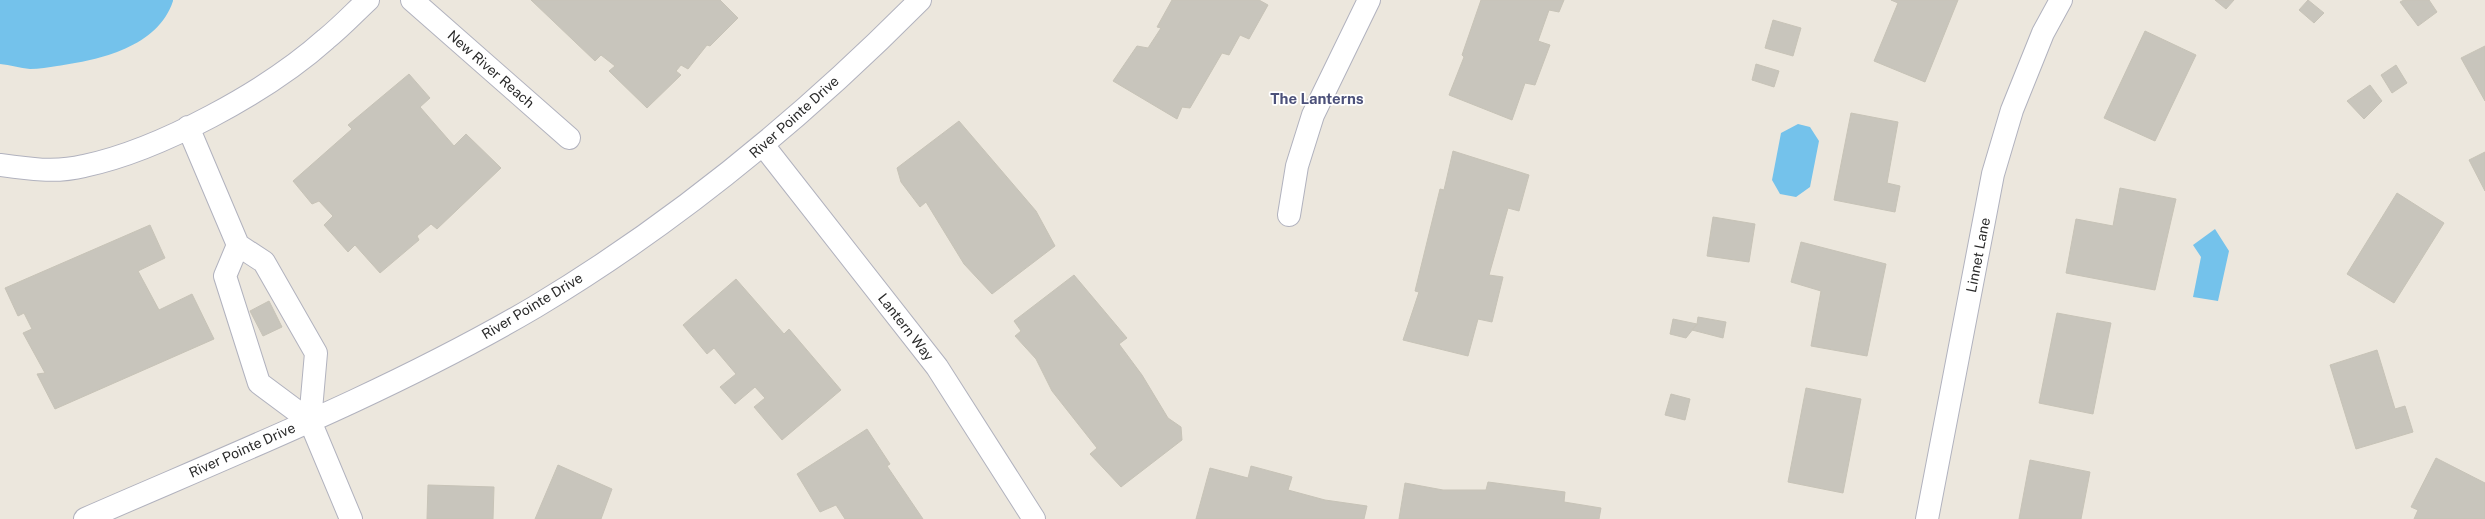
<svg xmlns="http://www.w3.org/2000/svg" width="2485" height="519" font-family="'Public Sans',sans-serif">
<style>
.water{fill:#74c2eb}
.building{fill:#c8c5bc;stroke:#c7c3b7}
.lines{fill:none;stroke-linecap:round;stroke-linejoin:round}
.minor-casing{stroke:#b1b2be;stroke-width:24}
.minor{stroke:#fff;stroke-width:22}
.labels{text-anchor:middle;stroke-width:3.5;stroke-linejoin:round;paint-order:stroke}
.street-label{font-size:14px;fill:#2b2b2b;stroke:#fff}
.neighbourhood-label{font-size:15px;font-weight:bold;fill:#4c517a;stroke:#fff}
</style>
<rect width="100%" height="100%" fill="#ece7dd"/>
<path class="water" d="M0,0H173V1C158,47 100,60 57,66C49,67 39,69 30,69C20,68 10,65 0,64Z
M1798,124L1810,127L1819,141L1810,187L1796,197L1780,194L1772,180L1781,133Z
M2215,229L2229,251L2218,301L2193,297L2201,257L2193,245Z"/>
<path class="building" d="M531,0H720L738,18L710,46L707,45L688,69L681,65L676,71L681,75L647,108L609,71L615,66L601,55L595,61Z
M1172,0H1259L1268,5L1249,39L1240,35L1229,55L1222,53L1190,108L1182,107L1177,119L1113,81L1137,46L1148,48L1161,28L1157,27Z
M1481,0H1564L1559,12L1549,10L1538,41L1550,45L1535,85L1525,83L1512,120L1449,95L1464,57L1462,55Z
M1891,0H1958L1925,82L1874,61L1898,3Z
M2215,0H2234L2226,9Z
M2308,0L2324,13L2314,23L2299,10Z
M2404,0H2429L2437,12L2418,26L2400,2Z
M1773,20L1801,28L1793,56L1765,48Z
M2145,31L2196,55L2155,141L2104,118Z
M2485,46V101L2461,58Z
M1756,64L1779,71L1774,87L1752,80Z
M2396,65L2407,83L2392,93L2381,75Z
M409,74L430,98L420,107L454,146L466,134L501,168L437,229L431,224L417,236L419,240L380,273L355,245L348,252L324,225L333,216L319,201L312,204L293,181L352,129L348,125Z
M2370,85L2382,101L2364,119L2347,101Z
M1851,113L1898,122L1887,183L1900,186L1895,212L1834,200Z
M959,121L1036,211L1055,246L992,294L964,264L926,202L920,207L901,182L897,168Z
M1453,151L1529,175L1519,211L1508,208L1489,275L1503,277L1492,322L1478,319L1468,356L1403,340L1419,292L1415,291L1440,189L1444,190Z
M2485,152V191L2469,160Z
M2120,188L2176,199L2155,290L2066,273L2076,219L2113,226Z
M2397,193L2444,223L2394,303L2347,274Z
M1713,217L1755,224L1749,262L1707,256Z
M150,225L165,258L138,271L159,310L192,294L214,339L55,409L37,374L45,373L23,333L32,329L24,313L18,316L5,288Z
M1801,242L1886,264L1867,356L1811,346L1821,291L1791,282Z
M1074,275L1127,338L1119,344L1142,375L1168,418L1181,427L1182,440L1121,487L1090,454L1097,448L1052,391L1036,359L1015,336L1021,331L1014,321Z
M736,279L784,334L789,329L841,390L782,440L754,407L765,398L755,387L735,404L720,387L736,374L714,348L707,354L683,325Z
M269,301L282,327L263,336L250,311Z
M2057,313L2111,323L2093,414L2039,403Z
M1698,317L1726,322L1723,338L1692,330L1697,324Z
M1673,319L1697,324L1686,338L1670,334Z
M2377,350L2395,409L2405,406L2413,432L2356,449L2330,365Z
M1806,388L1861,399L1843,493L1788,482Z
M1671,394L1690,399L1685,420L1665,415Z
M867,429L890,464L887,466L923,519H845L836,505L820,512L797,474Z
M2436,458L2485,483V519H2414L2418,510L2411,507Z
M2030,460L2090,472L2081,519H2019Z
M558,465L612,489L601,519H535Z
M1251,466L1292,477L1288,490L1325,500L1367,506L1364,519H1196L1210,468L1248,478Z
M1488,482L1565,492L1564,502L1601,508L1599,519H1399L1405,483L1443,490H1486Z
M428,485L494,487L493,519H427Z"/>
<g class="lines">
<defs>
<path id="minor" d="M412,0L569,138
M188,127L238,245L264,262L316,353L310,421L351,519
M763,145L937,367L1034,519
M0,165C28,169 56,173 84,166C160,150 268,91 326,39C341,27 354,13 368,0
M1289,215L1297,166L1313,115L1369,0
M238,245L225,276L259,383L310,421
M85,519C236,453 392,391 535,307C677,222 804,117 920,0
M1927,519L1993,174L2012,110L2043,33L2061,0"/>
</defs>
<use href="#minor" class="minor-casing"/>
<use href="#minor" class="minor"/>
</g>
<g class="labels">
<g class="street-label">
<text transform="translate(491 69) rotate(41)" y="5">New River Reach</text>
<text transform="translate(794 117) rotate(-42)" y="5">River Pointe Drive</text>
<text transform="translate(1978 255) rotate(-79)" y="5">Linnet Lane</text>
<text transform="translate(532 306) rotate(-31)" y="5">River Pointe Drive</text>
<text transform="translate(906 327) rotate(52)" y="5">Lantern Way</text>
<text transform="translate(242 450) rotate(-24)" y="5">River Pointe Drive</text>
</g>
<g class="neighbourhood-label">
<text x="1317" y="104">The Lanterns</text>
</g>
</g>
</svg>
